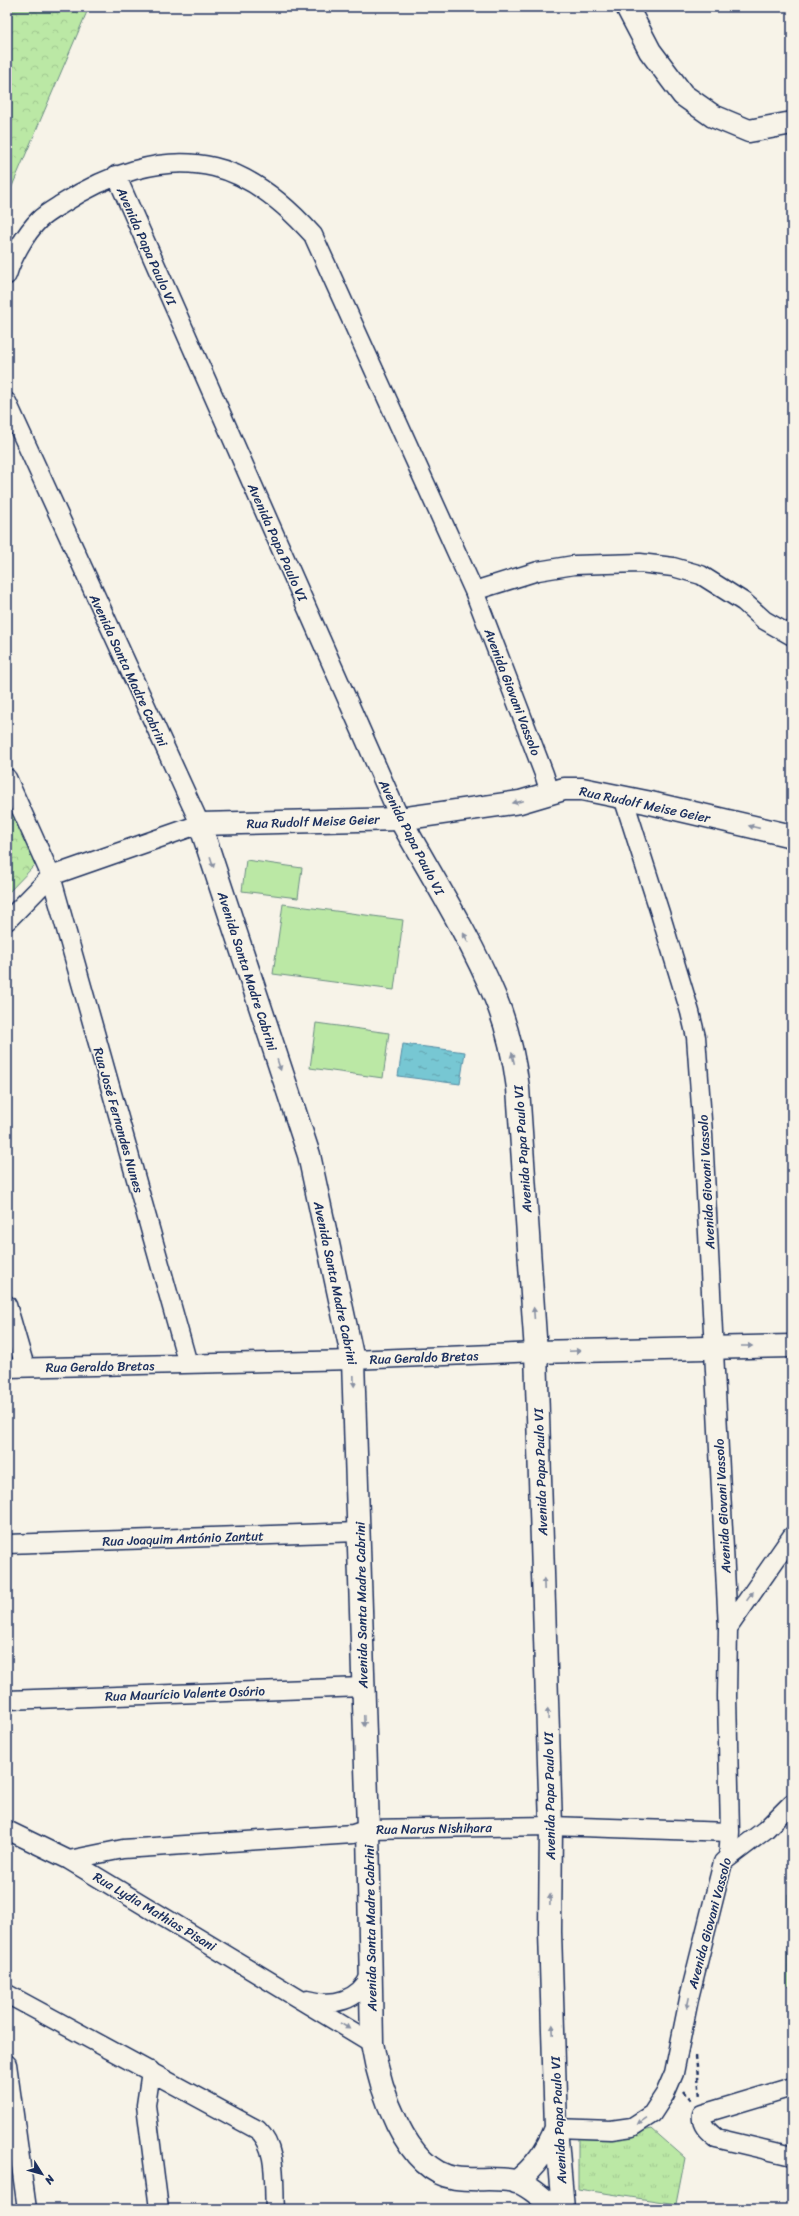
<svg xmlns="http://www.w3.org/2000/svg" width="799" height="2216" font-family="Sriracha,sans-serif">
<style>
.grass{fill:url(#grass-tufts);stroke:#6b8c82}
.forest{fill:url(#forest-crowns);stroke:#6b8c82}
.garden{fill:#bbe8a5;stroke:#6b8c82}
.water{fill:url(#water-ripples);stroke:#528aa4}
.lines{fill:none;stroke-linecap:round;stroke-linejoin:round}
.minor-casing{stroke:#1b2f5e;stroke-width:21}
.tertiary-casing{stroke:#1b2f5e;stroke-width:25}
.secondary-casing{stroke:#1b2f5e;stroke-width:25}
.path{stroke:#1b2f5e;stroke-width:2.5;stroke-dasharray:4 3;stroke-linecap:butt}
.minor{stroke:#f7f3e8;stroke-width:18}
.tertiary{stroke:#f7f3e8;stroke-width:22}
.secondary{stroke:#f7f3e8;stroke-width:22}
.oneway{fill:#8991a3}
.labels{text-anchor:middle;stroke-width:3;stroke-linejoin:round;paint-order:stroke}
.street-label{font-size:13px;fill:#1b2f5e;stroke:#f7f3e8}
</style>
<defs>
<pattern id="grass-tufts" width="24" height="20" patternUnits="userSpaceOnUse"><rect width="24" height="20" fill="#bbe8a5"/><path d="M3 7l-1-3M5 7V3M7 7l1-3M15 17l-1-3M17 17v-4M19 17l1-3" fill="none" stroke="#a0c790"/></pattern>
<pattern id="forest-crowns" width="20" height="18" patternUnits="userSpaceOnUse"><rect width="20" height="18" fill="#bbe8a5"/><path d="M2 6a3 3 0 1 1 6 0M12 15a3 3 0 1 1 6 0" fill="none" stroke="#a0c790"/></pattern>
<pattern id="water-ripples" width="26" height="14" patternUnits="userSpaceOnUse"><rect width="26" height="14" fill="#77c7d3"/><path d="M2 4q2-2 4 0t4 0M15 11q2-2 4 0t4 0" fill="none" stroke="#61a2ae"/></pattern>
</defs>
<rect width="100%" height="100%" fill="#f7f3e8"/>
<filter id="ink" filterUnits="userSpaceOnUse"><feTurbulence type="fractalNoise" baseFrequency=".025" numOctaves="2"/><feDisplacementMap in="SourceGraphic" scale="8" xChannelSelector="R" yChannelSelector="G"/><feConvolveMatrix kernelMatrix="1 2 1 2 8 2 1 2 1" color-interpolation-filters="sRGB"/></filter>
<g filter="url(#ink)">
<path class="grass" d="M652,2129L685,2158L676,2204L578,2189V2134L619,2136Z"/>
<path class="forest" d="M7,7H89L7,198Z
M7,802L36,864L7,894Z
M792,1893V1989L787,1986L788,1894Z"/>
<path class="garden" d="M246,860L302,868L298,898L242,891Z
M283,904L403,920L394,990L273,974Z
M316,1023L389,1033L383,1078L310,1068Z"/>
<path class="water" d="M403,1044L465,1052L460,1084L398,1076Z"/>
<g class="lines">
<defs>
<path id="minor" d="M116,175L400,819
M7,275C12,257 26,233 39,220C45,214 54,209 62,204C105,176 161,154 214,167C253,176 287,206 313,235L474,591L544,774L550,793
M7,402L200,824L51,876L7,921
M474,591L538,571L574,565L640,563L673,567L701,575L744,602L764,620L792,636
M7,778L51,876L188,1364
M623,797L660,913L690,1012L696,1037L703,1134L728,1628L727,1696L730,1832L728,1858
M7,1305L25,1367
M7,1368L353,1360L536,1352
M7,1544L359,1532
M728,1628L792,1536
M7,1700L363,1687
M7,1830L69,1860L372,2043
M69,1860L123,1849L353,1834L368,1829L551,1826L730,1832
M7,1994L258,2130C278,2149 273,2183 275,2209
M308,2000C333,2007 358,2001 370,1976
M7,2064L27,2209
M151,2071L146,2105L159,2209
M792,2087L702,2114C700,2125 709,2132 716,2138L792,2156
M556,2128L611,2130L632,2127L652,2114L665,2094L674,2073L690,1994L723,1862L765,1830L792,1803"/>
<path id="tertiary" d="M400,819C432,877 469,935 495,997C507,1025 514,1057 518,1088L536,1352"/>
<path id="secondary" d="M627,7L650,51L683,95L713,116L749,131L792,123
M516,2182C535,2167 547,2151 556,2128
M555,2209C545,2200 529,2185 515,2181C496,2177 474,2181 455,2178C404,2170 379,2085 372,2043L368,1829L353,1360L309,1155L200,824L400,819L520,802L564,789H582L646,802L792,836
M563,2209L556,2128L550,1932L551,1826L536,1352L792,1346"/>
</defs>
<use href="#minor" class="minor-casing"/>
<use href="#tertiary" class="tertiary-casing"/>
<use href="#secondary" class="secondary-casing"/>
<path class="path" d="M696,2056L700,2097
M684,2091L692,2101"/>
<use href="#minor" class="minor"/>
<use href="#tertiary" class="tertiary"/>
<use href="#secondary" class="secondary"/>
</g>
<defs><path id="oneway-solid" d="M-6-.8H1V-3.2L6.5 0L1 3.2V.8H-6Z"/></defs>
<g class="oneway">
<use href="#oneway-solid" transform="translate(518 802) rotate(168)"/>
<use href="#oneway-solid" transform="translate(754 827) rotate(-167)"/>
<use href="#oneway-solid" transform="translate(212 862) rotate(72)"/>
<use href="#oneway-solid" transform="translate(466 938) rotate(-119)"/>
<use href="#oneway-solid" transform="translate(513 1058) rotate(-103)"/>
<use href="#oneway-solid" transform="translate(279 1065) rotate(72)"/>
<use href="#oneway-solid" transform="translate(534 1313) rotate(-94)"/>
<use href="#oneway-solid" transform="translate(747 1346)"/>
<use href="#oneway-solid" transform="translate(575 1351) rotate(-2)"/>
<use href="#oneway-solid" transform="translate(354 1381) rotate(88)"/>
<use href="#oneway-solid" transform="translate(544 1584) rotate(-92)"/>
<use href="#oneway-solid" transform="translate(750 1596) rotate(-55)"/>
<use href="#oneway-solid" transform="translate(548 1714) rotate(-92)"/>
<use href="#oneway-solid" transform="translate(364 1721) rotate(88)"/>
<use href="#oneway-solid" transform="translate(550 1900) rotate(-89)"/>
<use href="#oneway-solid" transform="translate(688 2003) rotate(102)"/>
<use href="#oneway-solid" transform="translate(345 2026) rotate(32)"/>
<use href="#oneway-solid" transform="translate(553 2030) rotate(-92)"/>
<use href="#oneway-solid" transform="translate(642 2121) rotate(146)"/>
</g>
</g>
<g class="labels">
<g class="street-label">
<text transform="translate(147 246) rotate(66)" y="5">Avenida Papa Paulo VI</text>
<text transform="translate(278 542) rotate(66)" y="5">Avenida Papa Paulo VI</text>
<text transform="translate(129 670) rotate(65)" y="5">Avenida Santa Madre Cabrini</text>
<text transform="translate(513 692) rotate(69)" y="5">Avenida Giovani Vassolo</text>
<text transform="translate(645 804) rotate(12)" y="5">Rua Rudolf Meise Geier</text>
<text transform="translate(313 821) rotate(-2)" y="5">Rua Rudolf Meise Geier</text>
<text transform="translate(412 837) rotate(63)" y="5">Avenida Papa Paulo VI</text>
<text transform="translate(248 971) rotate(72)" y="5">Avenida Santa Madre Cabrini</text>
<text transform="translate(119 1120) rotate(74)" y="5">Rua José Fernandes Nunes</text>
<text transform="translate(522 1149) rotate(-94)" y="5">Avenida Papa Paulo VI</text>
<text transform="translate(706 1182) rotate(-93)" y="5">Avenida Giovani Vassolo</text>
<text transform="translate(336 1283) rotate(78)" y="5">Avenida Santa Madre Cabrini</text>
<text transform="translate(424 1357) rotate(-2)" y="5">Rua Geraldo Bretas</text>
<text transform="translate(100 1366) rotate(-1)" y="5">Rua Geraldo Bretas</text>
<text transform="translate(540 1472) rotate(-92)" y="5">Avenida Papa Paulo VI</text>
<text transform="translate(722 1506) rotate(-93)" y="5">Avenida Giovani Vassolo</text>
<text transform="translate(183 1538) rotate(-2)" y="5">Rua Joaquim António Zantut</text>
<text transform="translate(361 1605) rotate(-91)" y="5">Avenida Santa Madre Cabrini</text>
<text transform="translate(185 1693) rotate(-2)" y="5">Rua Maurício Valente Osório</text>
<text transform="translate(549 1796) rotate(-91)" y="5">Avenida Papa Paulo VI</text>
<text transform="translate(434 1828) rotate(-1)" y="5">Rua Narus Nishihara</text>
<text transform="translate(155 1911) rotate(31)" y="5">Rua Lydia Mathias Pisani</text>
<text transform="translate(709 1923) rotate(-75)" y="5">Avenida Giovani Vassolo</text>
<text transform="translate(370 1928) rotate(-91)" y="5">Avenida Santa Madre Cabrini</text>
<text transform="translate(558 2120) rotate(-93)" y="5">Avenida Papa Paulo VI</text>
</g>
</g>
<rect width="799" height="2216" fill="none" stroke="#f7f3e8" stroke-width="24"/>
<rect x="12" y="12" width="775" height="2192" fill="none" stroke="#1b2f5e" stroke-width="1.5" filter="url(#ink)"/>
<g transform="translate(42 2174) rotate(127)" stroke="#f7f3e8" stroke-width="3" paint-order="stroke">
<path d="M0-3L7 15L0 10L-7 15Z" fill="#1b2f5e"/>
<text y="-6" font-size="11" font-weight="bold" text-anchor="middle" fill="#1b2f5e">N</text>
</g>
</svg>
